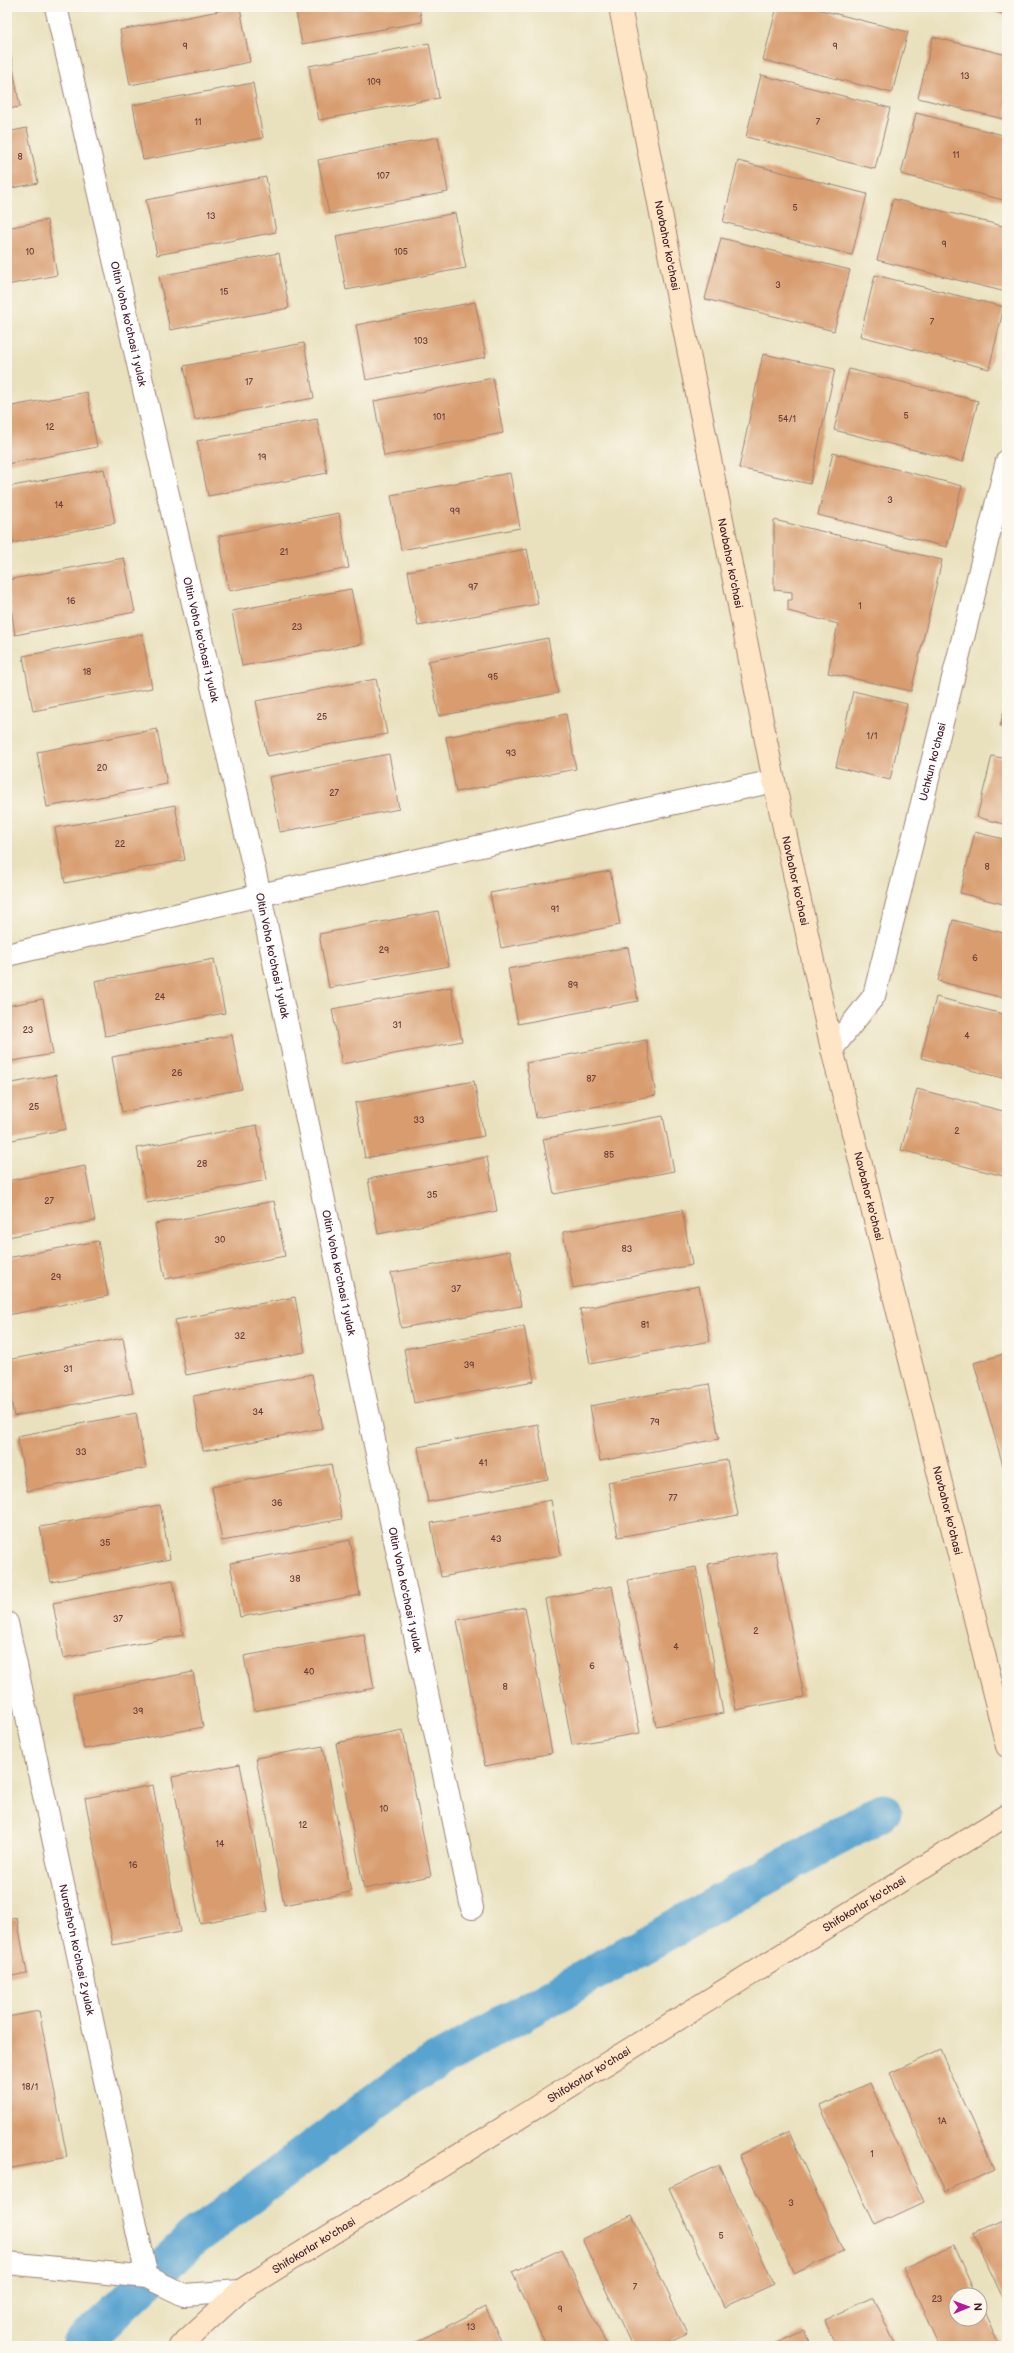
<svg xmlns="http://www.w3.org/2000/svg" width="1014" height="2353" font-family="'Balsamiq Sans',sans-serif">
<style>
.lines{fill:none;stroke-linecap:round;stroke-linejoin:round}
.canal{stroke:#59a3d0;stroke-width:37}
.building{fill:#d89c6e}
.street-casing{stroke:#9a8074;stroke-width:24}
.secondary-casing{stroke:#9a8074;stroke-width:24}
.street{stroke:#fff;stroke-width:22}
.secondary{stroke:#fee5c5;stroke-width:22}
.labels{text-anchor:middle;stroke-width:3;stroke-linejoin:round;paint-order:stroke}
.number-label{font-size:9px;fill:#6e3e3c}
.street-label{font-size:11px;fill:#4a1f2b;stroke:#fbf7ec}
</style>
<rect width="100%" height="100%" fill="#fbf7ec"/>
<filter id="ink" filterUnits="userSpaceOnUse"><feTurbulence type="fractalNoise" baseFrequency=".025" numOctaves="2"/><feDisplacementMap in="SourceGraphic" scale="8" xChannelSelector="R" yChannelSelector="G"/><feConvolveMatrix kernelMatrix="1 2 1 2 8 2 1 2 1" color-interpolation-filters="sRGB"/></filter>
<filter id="wash" filterUnits="userSpaceOnUse"><feTurbulence type="fractalNoise" baseFrequency=".012" numOctaves="4" result="noise"/><feDisplacementMap in="SourceGraphic" scale="16" xChannelSelector="R" yChannelSelector="G"/><feGaussianBlur stdDeviation="0.9" result="paint"/><feColorMatrix in="noise" values="0 0 0 0 0 0 0 0 0 0 0 0 0 0 0 0 0 1.4 0 .05"/><feComposite in="paint" operator="in"/></filter>
<g filter="url(#wash)">
<rect width="100%" height="100%" fill="#e9e1bd"/>
<g class="lines">
<path class="canal" d="M79,2346L192,2239L410,2076L883,1811"/>
</g>
<g id="blocks">
<path class="building" d="M240,7L250,62L130,85L120,30Z
M295,7H419L422,22L302,44Z
M777,7H809L908,32L892,93L763,60Z
M978,7H1007V15L978,8Z
M933,37L1007,55V120L918,98Z
M429,43L439,98L319,120L309,66Z
M10,52L20,107L7,109V53Z
M761,75L890,108L875,169L746,137Z
M253,83L263,138L143,160L133,105Z
M916,113L1007,136V201L901,174Z
M27,128L38,183L7,189V132Z
M438,137L448,192L329,214L318,160Z
M738,161L867,194L852,255L723,222Z
M266,177L276,232L157,255L146,200Z
M893,199L1007,227L1006,292L877,260Z
M455,213L466,268L346,290L336,236Z
M47,220L57,275L7,285V228Z
M721,238L850,270L834,331L705,299Z
M279,253L289,308L170,330L159,276Z
M875,275L1004,307L989,369L860,336Z
M475,302L486,357L366,380L356,325Z
M304,343L314,398L195,420L184,366Z
M763,354L835,369L810,484L739,468Z
M849,369L978,401L963,462L834,430Z
M493,378L503,433L384,456L374,401Z
M87,392L97,447L7,464V407Z
M317,419L327,473L208,496L197,441Z
M833,453L962,486L947,547L818,515Z
M104,469L115,523L7,544V487Z
M510,473L520,528L401,550L391,495Z
M339,513L349,568L229,591L219,536Z
M774,520L942,560L911,691L828,673L838,624L788,611V600H792V592L774,590Z
M527,549L538,604L418,626L408,571Z
M124,558L135,612L15,635L7,580Z
M351,589L362,644L242,666L232,611Z
M142,634L152,688L33,711L23,656Z
M548,638L558,693L439,716L428,661Z
M376,679L387,734L267,756L256,701Z
M853,691L907,704L890,780L836,767Z
M1007,700V728L1000,726Z
M566,714L576,769L456,792L446,737Z
M157,729L167,784L47,807L37,752Z
M389,754L399,809L280,832L269,777Z
M992,756L1007,759V825L977,817Z
M175,805L185,860L65,883L55,828Z
M975,832L1007,840V905L960,893Z
M610,871L620,925L501,948L490,893Z
M438,911L449,966L329,988L319,934Z
M953,920L1007,934V999L938,981Z
M628,947L638,1001L518,1024L508,969Z
M214,959L225,1013L105,1036L95,981Z
M451,987L462,1041L342,1064L332,1009Z
M936,997L1007,1015V1079L921,1058Z
M43,999L53,1054L7,1062V1006Z
M232,1035L242,1089L122,1112L112,1057Z
M646,1040L656,1095L536,1118L526,1063Z
M56,1075L66,1129L7,1141V1084Z
M474,1081L484,1136L365,1158L355,1103Z
M917,1089L1007,1112V1177L901,1150Z
M663,1116L674,1171L554,1194L543,1139Z
M257,1125L267,1180L147,1203L137,1148Z
M487,1157L497,1211L378,1234L368,1179Z
M85,1166L95,1221L7,1237V1181Z
M274,1201L285,1256L165,1279L155,1224Z
M682,1210L692,1265L573,1288L563,1232Z
M98,1241L108,1296L7,1315V1258Z
M510,1251L521,1306L401,1328L391,1273Z
M699,1286L710,1341L590,1364L580,1309Z
M295,1297L305,1352L186,1375L175,1320Z
M524,1326L534,1381L414,1403L404,1349Z
M123,1338L133,1393L14,1416L7,1379V1360Z
M1007,1353V1480L974,1363Z
M312,1374L323,1428L203,1451L193,1396Z
M709,1384L719,1439L600,1461L590,1406Z
M136,1413L146,1468L27,1491L17,1436Z
M538,1424L548,1479L428,1502L418,1447Z
M727,1460L738,1515L618,1537L608,1482Z
M331,1464L342,1519L222,1541L212,1487Z
M551,1500L561,1555L441,1577L431,1523Z
M160,1505L170,1559L51,1582L40,1527Z
M350,1540L360,1595L240,1617L230,1563Z
M776,1551L804,1697L736,1710L708,1564Z
M696,1567L723,1713L656,1726L628,1580Z
M173,1580L183,1635L63,1658L53,1603Z
M612,1586L640,1733L572,1745L545,1599Z
M525,1607L552,1753L485,1766L457,1620Z
M364,1634L374,1688L254,1711L244,1656Z
M193,1672L203,1727L84,1749L73,1695Z
M403,1730L431,1876L364,1889L336,1743Z
M323,1746L351,1892L284,1905L256,1758Z
M240,1764L268,1911L200,1923L172,1777Z
M153,1785L180,1932L113,1945L85,1798Z
M17,1918L27,1973L7,1977V1920Z
M39,2011L67,2157L7,2169V2017Z
M940,2050L995,2169L945,2192L890,2073Z
M870,2083L924,2202L875,2225L820,2106Z
M789,2132L843,2251L794,2274L739,2155Z
M719,2165L774,2284L724,2307L669,2188Z
M632,2215L687,2334L662,2346H632L582,2239Z
M1007,2219V2307L973,2234Z
M953,2245L976,2295H956V2319H980V2303L1000,2346H939L904,2268Z
M562,2249L607,2346H546L512,2272Z
M873,2297L896,2346H836L824,2320Z
M485,2307L504,2346H408Z
M804,2331L811,2346H771Z"/>
</g>
</g>
<g filter="url(#ink)">
<use href="#blocks" fill-opacity="0" stroke="#9a8074" stroke-width="1"/>
<g class="lines">
<defs>
<g id="street">
<path id="s1" d="M56,7L260,895L472,1908"/>
<path d="M7,955L260,895L774,781"/>
<path id="s2" d="M832,1049L874,996L1007,461"/>
<path id="s3" d="M7,1623L147,2277"/>
<path d="M7,2263L147,2277L184,2295L240,2291"/>
</g>
<g id="secondary">
<path id="s4" d="M620,7L774,781L832,1049L1007,1746"/>
<path id="s5" d="M180,2346L240,2291L1007,1815"/>
</g>
</defs>
<use href="#street" class="street-casing"/>
<use href="#secondary" class="secondary-casing"/>
<use href="#street" class="street"/>
<use href="#secondary" class="secondary"/>
</g>
</g>
<g class="labels">
<g class="number-label">
<text x="185" y="49">9</text>
<text x="835" y="49">9</text>
<text x="965" y="79">13</text>
<text x="374" y="85">109</text>
<text x="198" y="125">11</text>
<text x="818" y="125">7</text>
<text x="956" y="158">11</text>
<text x="20" y="160">8</text>
<text x="383" y="179">107</text>
<text x="795" y="211">5</text>
<text x="211" y="219">13</text>
<text x="944" y="247">9</text>
<text x="30" y="255">10</text>
<text x="401" y="255">105</text>
<text x="778" y="288">3</text>
<text x="224" y="295">15</text>
<text x="932" y="325">7</text>
<text x="421" y="344">103</text>
<text x="249" y="385">17</text>
<text x="906" y="419">5</text>
<text x="439" y="420">101</text>
<text x="787" y="422">54/1</text>
<text x="50" y="430">12</text>
<text x="262" y="460">19</text>
<text x="890" y="503">3</text>
<text x="59" y="508">14</text>
<text x="455" y="514">99</text>
<text x="284" y="555">21</text>
<text x="473" y="590">97</text>
<text x="71" y="604">16</text>
<text x="860" y="609">1</text>
<text x="297" y="630">23</text>
<text x="87" y="675">18</text>
<text x="493" y="680">95</text>
<text x="322" y="720">25</text>
<text x="872" y="739">1/1</text>
<text x="511" y="756">93</text>
<text x="102" y="771">20</text>
<text x="334" y="796">27</text>
<text x="120" y="847">22</text>
<text x="987" y="870">8</text>
<text x="555" y="912">91</text>
<text x="384" y="953">29</text>
<text x="975" y="961">6</text>
<text x="573" y="988">89</text>
<text x="160" y="1000">24</text>
<text x="397" y="1028">31</text>
<text x="28" y="1033">23</text>
<text x="967" y="1039">4</text>
<text x="177" y="1076">26</text>
<text x="591" y="1082">87</text>
<text x="34" y="1110">25</text>
<text x="419" y="1123">33</text>
<text x="957" y="1134">2</text>
<text x="609" y="1158">85</text>
<text x="202" y="1167">28</text>
<text x="432" y="1198">35</text>
<text x="49" y="1204">27</text>
<text x="220" y="1243">30</text>
<text x="627" y="1252">83</text>
<text x="56" y="1280">29</text>
<text x="456" y="1292">37</text>
<text x="645" y="1328">81</text>
<text x="240" y="1339">32</text>
<text x="469" y="1368">39</text>
<text x="68" y="1372">31</text>
<text x="258" y="1415">34</text>
<text x="655" y="1425">79</text>
<text x="81" y="1455">33</text>
<text x="483" y="1466">41</text>
<text x="673" y="1501">77</text>
<text x="277" y="1506">36</text>
<text x="496" y="1542">43</text>
<text x="105" y="1546">35</text>
<text x="295" y="1582">38</text>
<text x="118" y="1622">37</text>
<text x="756" y="1634">2</text>
<text x="676" y="1650">4</text>
<text x="592" y="1669">6</text>
<text x="309" y="1675">40</text>
<text x="505" y="1690">8</text>
<text x="138" y="1714">39</text>
<text x="384" y="1812">10</text>
<text x="303" y="1828">12</text>
<text x="220" y="1847">14</text>
<text x="133" y="1868">16</text>
<text x="30" y="2090">18/1</text>
<text x="942" y="2124">1A</text>
<text x="872" y="2157">1</text>
<text x="791" y="2206">3</text>
<text x="721" y="2239">5</text>
<text x="635" y="2290">7</text>
<text x="937" y="2302">23</text>
<text x="560" y="2312">9</text>
<text x="471" y="2330">13</text>
</g>
<g class="street-label">
<text dy="4" stroke="none"><textPath href="#s4" startOffset="243">Navbahor ko'chasi</textPath></text>
<text dy="4" stroke="none"><textPath href="#s1" startOffset="325">Oltin Voha ko'chasi 1 yulak</textPath></text>
<text dy="4" stroke="none"><textPath href="#s4" startOffset="567">Navbahor ko'chasi</textPath></text>
<text dy="4" stroke="none"><textPath href="#s1" startOffset="649">Oltin Voha ko'chasi 1 yulak</textPath></text>
<text dy="4" stroke="none"><textPath href="#s2" startOffset="309">Uchkun ko'chasi</textPath></text>
<text dy="4" stroke="none"><textPath href="#s4" startOffset="891">Navbahor ko'chasi</textPath></text>
<text dy="4" stroke="none"><textPath href="#s1" startOffset="973">Oltin Voha ko'chasi 1 yulak</textPath></text>
<text dy="4" stroke="none"><textPath href="#s4" startOffset="1215">Navbahor ko'chasi</textPath></text>
<text dy="4" stroke="none"><textPath href="#s1" startOffset="1297">Oltin Voha ko'chasi 1 yulak</textPath></text>
<text dy="4" stroke="none"><textPath href="#s4" startOffset="1539">Navbahor ko'chasi</textPath></text>
<text dy="4" stroke="none"><textPath href="#s1" startOffset="1621">Oltin Voha ko'chasi 1 yulak</textPath></text>
<text dy="4" stroke="none"><textPath href="#s5" startOffset="816">Shifokorlar ko'chasi</textPath></text>
<text dy="4" stroke="none"><textPath href="#s3" startOffset="334">Nurofsho'n ko'chasi 2 yulak</textPath></text>
<text dy="4" stroke="none"><textPath href="#s5" startOffset="492">Shifokorlar ko'chasi</textPath></text>
<text dy="4" stroke="none"><textPath href="#s5" startOffset="168">Shifokorlar ko'chasi</textPath></text>
</g>
</g>
<rect width="1014" height="2353" fill="none" stroke="#fbf7ec" stroke-width="24"/>
<g transform="translate(968 2307) rotate(89)"><circle r="19" fill="#fbf7ec" stroke="#b4a19f"/>
<path d="M0-3L7 15L0 10L-7 15Z" fill="#b5179e"/>
<text y="-6" font-size="11" font-weight="bold" text-anchor="middle" fill="#4a1f2b">N</text>
</g>
</svg>
